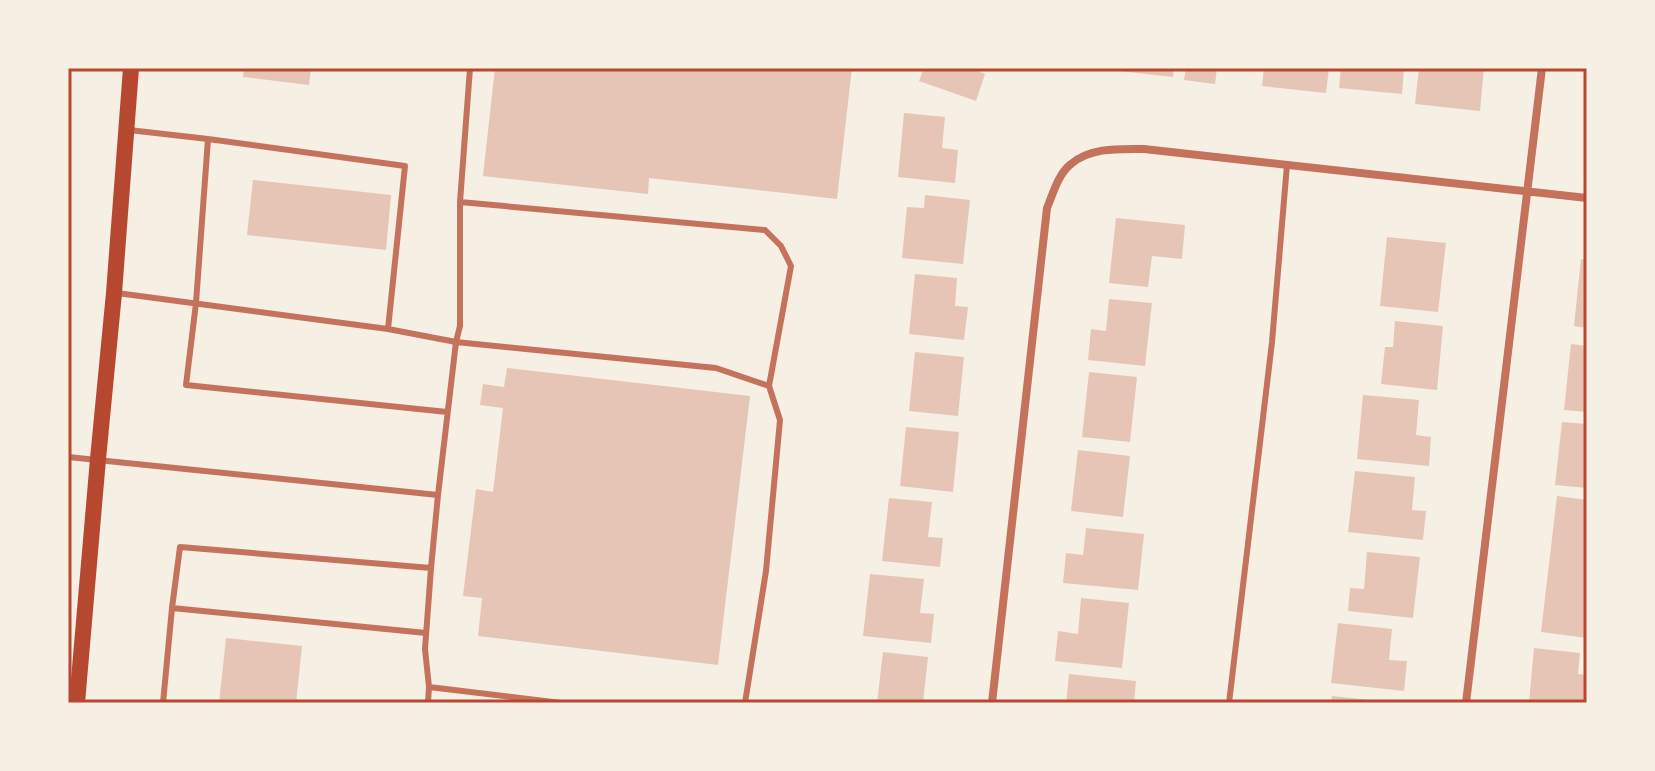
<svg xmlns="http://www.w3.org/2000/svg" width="1655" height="771" font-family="Merriweather,serif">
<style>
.building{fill:#e6c5b7}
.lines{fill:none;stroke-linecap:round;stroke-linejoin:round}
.service{stroke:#c5725c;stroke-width:6}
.minor{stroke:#c5725c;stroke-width:8}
.secondary{stroke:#b5482f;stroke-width:16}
.neatline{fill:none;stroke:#b5482f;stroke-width:3}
</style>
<rect width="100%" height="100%" fill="#f6efe4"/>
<path class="building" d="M244,68H311L309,85L243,77Z
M495,68H852L837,199L649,178L648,194L483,176Z
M924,68H972V69L985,74L976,101L919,81Z
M1110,68H1174L1173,77L1110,70Z
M1186,68H1217L1215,84L1184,80Z
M1264,68H1329L1326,93L1262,86Z
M1341,68H1404L1402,94L1339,88Z
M1419,68H1484L1480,111L1415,104Z
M904,113L945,117L942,148L958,150L955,183L898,177Z
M253,180L391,195L386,250L247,235Z
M925,195L970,200L963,264L902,258L907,207L924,208Z
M1116,218L1185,225L1182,259L1152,256L1148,287L1109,283Z
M1387,237L1446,243L1438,312L1380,306Z
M1581,259L1587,260V328L1574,326Z
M915,274L957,278L955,306L968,307L964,340L909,334Z
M1109,299L1152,303L1145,366L1088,360L1091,329L1106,331Z
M1395,321L1443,326L1437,390L1381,384L1385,347H1393Z
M1571,344L1587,346V412L1564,410Z
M915,352L964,357L958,416L909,411Z
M507,368L750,396L718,665L478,636L482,598L463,596L476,489L493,492L503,408L480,405L483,384L504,387Z
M1089,372L1137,377L1130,442L1082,437Z
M1363,395L1419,400L1416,435L1431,437L1429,466L1357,459Z
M1562,422L1587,424V488L1555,485Z
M906,427L959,432L953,492L900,486Z
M1078,450L1130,456L1123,517L1071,511Z
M1355,471L1415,477L1412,510L1426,511L1423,540L1348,532Z
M1557,496L1587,500V638L1541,632Z
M889,498L932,502L928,537L943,538L940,567L882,561Z
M1086,528L1144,534L1138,590L1063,583L1066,553L1083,555Z
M1367,552L1420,557L1413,618L1348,611L1350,588L1364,589Z
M870,574L924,579L920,613L934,614L931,643L863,636Z
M1081,598L1129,603L1122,668L1055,661L1058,631L1078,634Z
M1338,623L1392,629L1389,660L1407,661L1404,691L1331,683Z
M226,638L302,646L296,703H219Z
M1534,648L1580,653L1578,674L1587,675V703H1529Z
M883,652L928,657L923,703H877Z
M1069,674L1136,681L1134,703H1066Z
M1332,696L1379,701L1378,703H1331Z"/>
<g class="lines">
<path class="service" d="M470,68L460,202V326L456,342L438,495L431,568L425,649L429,687L561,703
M129,130L208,139L196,303L186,385L447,412
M208,139L405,166L388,329
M460,202L765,230L781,246L791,266L769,386
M117,293L388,329L456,342L716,368L769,386L780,420L766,571L745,703
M68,457L438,495
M172,608L180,547L431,568
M163,703L172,608L426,633
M428,703L429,687
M1229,703L1272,342L1287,165"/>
<path class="minor" d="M992,703L1047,208C1053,194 1058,174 1071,164C1091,147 1119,149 1144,149L1587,198
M1466,703L1542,68"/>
<path class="secondary" d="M77,703L98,459L114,293L131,68"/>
</g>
<rect width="1655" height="771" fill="none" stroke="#f6efe4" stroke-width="140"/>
<rect x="70" y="70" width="1515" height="631" class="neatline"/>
</svg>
